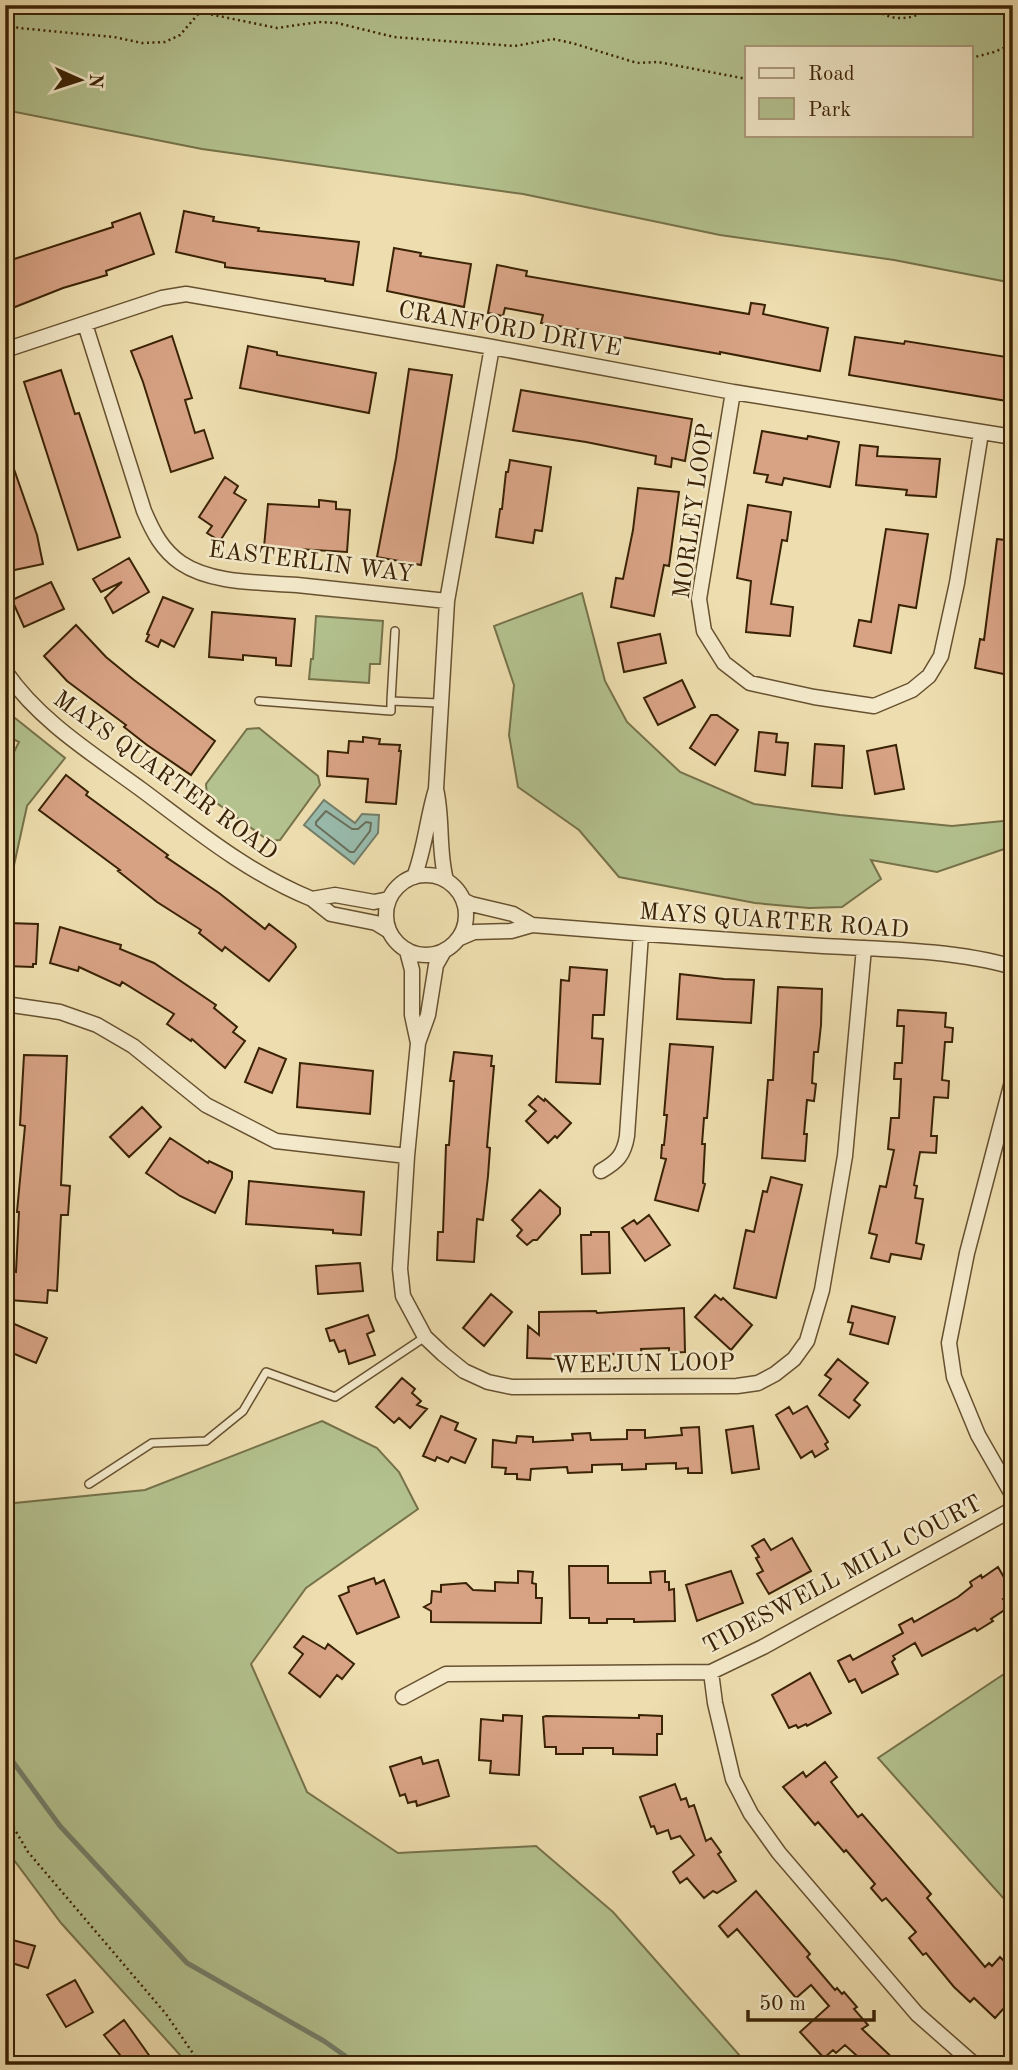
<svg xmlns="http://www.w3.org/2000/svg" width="1018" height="2070" font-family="'Old Standard TT',serif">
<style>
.green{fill:#b3c28f;stroke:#76724a;stroke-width:2;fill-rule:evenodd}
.water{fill:#99bcae;stroke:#737e6a;stroke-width:2}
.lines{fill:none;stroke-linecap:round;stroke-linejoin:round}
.shore{stroke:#6a6f5a;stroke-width:2}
.stream{stroke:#737e6a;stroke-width:5}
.building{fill:#d8a385;stroke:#3a2205;stroke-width:2}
.lane-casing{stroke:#675130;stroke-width:10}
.street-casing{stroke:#675130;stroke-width:17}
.path{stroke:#3a2205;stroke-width:2.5;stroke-dasharray:2 3.5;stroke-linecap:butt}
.lane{stroke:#f4eacb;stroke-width:7}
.street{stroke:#f4eacb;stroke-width:14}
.labels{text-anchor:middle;stroke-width:5;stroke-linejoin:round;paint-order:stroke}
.street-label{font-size:24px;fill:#3a2205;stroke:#f4eacb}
</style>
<rect width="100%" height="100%" fill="#eedeaf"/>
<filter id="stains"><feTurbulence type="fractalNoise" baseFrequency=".00286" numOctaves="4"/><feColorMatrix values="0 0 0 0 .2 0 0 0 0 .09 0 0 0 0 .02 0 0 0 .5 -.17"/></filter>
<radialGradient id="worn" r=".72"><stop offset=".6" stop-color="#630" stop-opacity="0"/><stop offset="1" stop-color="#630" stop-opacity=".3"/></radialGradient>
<path class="green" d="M5,5H1013V283L894,260L720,235L523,194L202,149L5,110ZM747,47H971V135H747Z
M582,593L605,681L627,722L680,772L754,804L840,815L952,826L1013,820V846L937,872L871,860L881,879L842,907L809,908L755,903L619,877L579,830L518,787L509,735L514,685L494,626Z
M316,616L383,621L380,664H370L369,683L309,679L311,659H313Z
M5,713L15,718L65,758L27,806L7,897L5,770L19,742L5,735Z
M259,728L318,776L320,785L280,840L269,841L207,796L206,784L247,729Z
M322,1421L377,1448L399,1472L418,1509L306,1588L251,1664L307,1792L398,1853L536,1846L613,1912L748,2065H189L61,1923L5,1848V1504L145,1490Z
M1013,1668V1909L878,1758Z"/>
<path class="water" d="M324,800L355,823L362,814L379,815L378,833L354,864L304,825Z"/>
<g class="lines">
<path class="shore" d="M326,811L352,829H358L366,822L371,823L370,831L354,852H350L316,825V822Z"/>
<path class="stream" d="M5,1751L60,1826L187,1963L324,2041L358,2065"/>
</g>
<path class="building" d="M184,211L214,217L213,221L259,228L258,231L359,242L353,285L325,281V279L225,267V263L176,252Z
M140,213L154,254L106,271L107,275L63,288L5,311V262L113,227L112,223Z
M394,248L421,253L420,256L471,264L464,307L387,291Z
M497,265L527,271L526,276L749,314L751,303L765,305L763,314L828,328L820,371L720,352V354L541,323L543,315L505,308L503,316L488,313Z
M172,336L192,398L185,400L195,433L204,430L213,458L171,472L143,382L131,351Z
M855,337L904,344L905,341L1013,358V402L849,375Z
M248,346L277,352V355L376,373L369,413L240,388Z
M409,369L452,375L421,565L377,557L396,458Z
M61,370L75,414L79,413L120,537L78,550L24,382Z
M521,390L692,419L685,461L672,458L671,467L655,464L656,456L586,442L513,431Z
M762,431L807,439L808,436L839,442L830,487L784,478L782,485L766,482L768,475L754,473Z
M860,445L878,447L877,456L940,459L936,497L906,495L907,490L856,485Z
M8,452L37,535L43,564L5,572V453Z
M510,460L551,467L542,531L535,530L533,543L496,537L500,509H502L506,472H508Z
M225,477L238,486L234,493L246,500L220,541L207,533L212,526L199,517Z
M638,488L679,492L669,566L664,565L654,616L611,607L616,578L623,579L633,530Z
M319,500L336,502V509L350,510L347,552L264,547L268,504L319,507Z
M748,505L791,512L787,541L782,540L771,604L793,607L790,636L746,632L751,581L737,578Z
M886,529L928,534L916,608L899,605L891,653L854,646L859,620L871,622Z
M997,539L1013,541V676L975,668L980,639L984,640Z
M129,558L149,592L113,613L105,598L122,582L101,592L93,579Z
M51,582L64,609L24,627L12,600Z
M163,597L193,609L174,647L161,640L158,647L146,641L149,635L147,634Z
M212,612L295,619L291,666L276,665V658L243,655V660L209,657Z
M76,625L106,657L134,680L215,741L191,775L147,745L124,727L126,725L67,681L44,656Z
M660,634L666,663L624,672L618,643Z
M682,680L695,707L658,725L644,698Z
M711,715H717L738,730L715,765L690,748Z
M759,732L777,734L776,742L788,743L785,775L755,771Z
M363,737L380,739L379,744L400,745L399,751H401L396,804L366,802L368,779L327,776L328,751L348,753L349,741L363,742Z
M815,744L844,746L842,788L812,786Z
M896,745L904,789L875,794L867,751Z
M66,775L88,792L86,795L168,855L166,857L219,893L265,929L269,924L295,944L296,947L269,981L225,947L222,951L199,933L201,930L157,902L118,871L120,870L39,810Z
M7,923L38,924L36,964H33V967L6,966Z
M60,927L121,945L120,949L154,963L216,1005L214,1008L237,1027L233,1032L245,1041L225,1068L192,1039L191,1041L167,1024L174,1014L122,982L120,986L79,967L78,971L50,963Z
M570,967L607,970L604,1015H593L592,1038L603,1039L600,1084L556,1082L561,980L569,981Z
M680,974L724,979L754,980L751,1023L677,1019Z
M778,987L822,989L821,1025L818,1052H814L812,1083L816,1084L814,1101L807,1100L804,1134H807L805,1161L762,1158L768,1080H773Z
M898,1010L946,1013L945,1027L953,1028L952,1042H945L942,1080L949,1081L948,1098L934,1097L931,1136H937L936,1153L920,1152L914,1185L917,1186L915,1198L923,1199L916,1243L924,1245L921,1259L891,1254L889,1262L871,1258L877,1235L869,1233L880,1186L886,1187L894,1150L888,1149L891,1118H899L901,1079H894L895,1063H902L904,1026H897Z
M670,1044L713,1047L707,1118H704L702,1144H705L703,1183L705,1184L698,1211L655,1200L666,1159L661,1158L662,1145H664L667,1115H664Z
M259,1048L286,1059L272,1093L245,1082Z
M454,1052L492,1056L491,1066H494L487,1147L490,1148L488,1176L483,1220L477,1219L474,1262L437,1260L438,1232H443L446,1145H449L454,1081H450Z
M24,1055L67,1056L61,1185L70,1186L68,1215H61L57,1291L48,1290L47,1303L10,1300L13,1271L16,1272L19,1212H17L25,1126L20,1125Z
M300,1063L373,1071L370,1114L297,1107Z
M538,1096L544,1101L545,1099L571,1123L557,1138L555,1136L548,1143L526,1121L536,1111L529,1105Z
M142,1107L161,1127L129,1157L110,1137Z
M170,1138L208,1163L209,1161L232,1172V1178L215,1213L180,1196L146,1173Z
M771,1177L802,1185L776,1298L734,1288L746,1230L754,1232L763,1191L767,1192Z
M249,1181L364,1192L361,1235L333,1233V1230L246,1224Z
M540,1190L560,1208V1214L537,1240H533L527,1245L517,1236L522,1230L512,1220Z
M649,1215L670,1245L645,1261L622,1228L634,1220L637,1224Z
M591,1232H609L610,1273L582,1274L581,1235H591Z
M360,1263L363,1291L318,1294L316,1266Z
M491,1294L512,1312L484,1346L463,1328Z
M715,1295L721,1300L723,1298L752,1325L731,1350L695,1317Z
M852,1306L895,1317L888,1344L850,1334L853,1323L848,1322Z
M684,1308L685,1352L669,1353V1348L641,1349L642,1355L613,1354L555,1357V1359L527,1358L528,1326L539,1335V1312L596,1311L597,1313Z
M368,1315L374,1331L367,1334L375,1355L349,1364L345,1350L339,1352L334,1340L330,1341L326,1329Z
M5,1320L47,1338L36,1363L5,1350Z
M838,1359L868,1383L854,1400L860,1405L849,1418L819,1395L831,1379L825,1375Z
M402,1378L415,1389L412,1393L421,1401L417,1405L427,1409L410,1428L399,1418L394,1423L376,1407Z
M807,1406L828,1442L825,1444L828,1449L815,1457L812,1451L801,1458L776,1415L789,1407L793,1414Z
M441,1416L458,1423L455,1430L476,1439L465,1463L451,1457L448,1462L437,1457L435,1461L423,1456Z
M753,1426L759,1469L732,1473L726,1430Z
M699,1427L702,1473H688V1468L676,1469V1463L646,1464V1469L622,1470V1464L592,1465V1472L568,1473L567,1467L531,1469L530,1480L517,1479V1474H505L506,1468L492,1467L493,1440L516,1443L517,1436L533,1437V1442L573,1440L572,1434L590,1433L591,1440L627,1439V1430H645V1438L682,1435L681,1428Z
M792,1538L811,1571L769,1594L757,1574L763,1571L756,1558L759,1557L752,1546L764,1539L771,1550Z
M569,1566H608V1583H651L650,1572L665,1571V1582H669V1590L674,1589L675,1621L634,1622V1619H607V1623H589V1618H570Z
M998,1567L1013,1593L1003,1599L1009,1607L991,1619L993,1621L977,1631L975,1628L922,1656L915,1643L893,1656L895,1659L892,1662L898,1674L862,1693L855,1679L849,1682L838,1661L850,1655L853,1660L903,1633L899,1625L912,1618L914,1622L958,1597L972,1586L970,1582L981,1575L982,1578Z
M518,1571L533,1572L532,1583L536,1584V1598H542L541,1623L431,1622V1611L424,1607L431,1603L432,1591L441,1592V1585L466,1583L473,1590L495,1591V1582L518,1583Z
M731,1571L743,1603L697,1621L686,1585Z
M374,1578L376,1584L384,1580L399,1617L357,1634L339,1596L349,1592L348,1587Z
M303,1636L325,1649L328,1644L354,1664L342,1679L337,1675L320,1697L289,1673L303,1654L294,1647Z
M810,1673L831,1713L807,1726L806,1724L798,1728L796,1725L789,1728L772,1695Z
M503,1715L522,1716L519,1775L490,1773L491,1761L479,1760L481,1719L503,1721Z
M639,1715L662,1716V1734H657V1755L613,1754V1748H583V1754H556V1747H545L543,1717L546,1716L639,1718Z
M421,1757L423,1764L438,1760L449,1796L417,1806L416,1801L408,1803L405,1794L400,1796L390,1767Z
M825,1762L837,1777L831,1782L858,1817L862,1814L931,1894L927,1898L985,1967L989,1963L992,1966L1000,1957L1010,1967L1004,1974L1013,1982V2004L1007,2010L1004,2008L995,2018L974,1998L970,2002L954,1987L926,1953L923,1955L909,1938L916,1932L886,1898L882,1901L871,1888L875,1884L846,1850L844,1852L818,1822L815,1825L783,1787L803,1772L806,1777Z
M675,1784L681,1800L686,1798L689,1807L694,1805L706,1841L711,1838L721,1852L718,1854L736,1881L717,1893L713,1891L704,1898L687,1878L680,1883L673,1872L694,1855L680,1836L671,1839L668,1830L657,1834L654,1826L651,1827L640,1797Z
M756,1891L810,1954L807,1957L835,1990L837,1988L842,1994L844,1992L857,2007L854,2009L868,2025L862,2029L900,2065H867L845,2045L836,2053L833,2050L824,2058L800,2032L829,2006L811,1985L796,1998L737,1929L728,1937L719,1926Z
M5,1938L35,1946L28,1968L5,1961Z
M75,1980L93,2012L66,2027L47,1995Z
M124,2020L151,2058L143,2065H128L104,2035Z"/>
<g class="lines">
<defs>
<path id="lane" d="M259,701L391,711V701L439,703
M391,701L395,631
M89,1484L152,1443L206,1441L243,1411L266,1372L335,1397L425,1337"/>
<path id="street" d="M85,324L144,511C153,532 162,550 181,563C212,584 260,582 297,585C347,590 397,596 447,601
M5,350L162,298L186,294L492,347L733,392L1013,437
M733,392L699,599L704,631L724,663L750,683L814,697L874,706L912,690L929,676L941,656L957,583L981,433
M5,671C39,721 93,754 142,790C197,831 248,873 312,899
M436,789L447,601L492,347
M386 915a40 40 0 1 1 80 0a40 40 0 1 1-80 0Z
M414,877C425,849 427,818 436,789C443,819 438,850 446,880
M532,925C629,933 726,940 823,946C882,949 957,950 1013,967
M389,931L376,923L331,914L312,899L335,895L374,902L389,899
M460,938L474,932L511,931L532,925L513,914L471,904L463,900
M407,951L412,970V1015L418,1043L428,1015L436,965L444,951
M5,1004L60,1012L97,1025L133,1046L206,1105L276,1141L407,1156
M418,1043L407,1156L400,1269L403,1296L425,1337L443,1354L464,1371L488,1382L512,1387L737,1386L758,1383L775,1374L794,1359L807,1341L822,1290L845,1156L864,948
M1013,1078L967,1253L949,1343L954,1377L978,1435L1013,1496
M601,1171C617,1162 624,1155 627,1136L641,934
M711,1672L715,1703L733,1779L751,1814L779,1853L917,2014L975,2065
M403,1697L446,1674L711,1672L763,1647L1013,1509"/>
</defs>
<use href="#lane" class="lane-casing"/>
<use href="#street" class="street-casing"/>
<path class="path" d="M23,5L15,10L8,22L18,28L114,37L142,43L165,42L180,35L206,5
M107,5L209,14L277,28L319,22L337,23L394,37L458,42L515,46L553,39L572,43L637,63L658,62L747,79
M877,5L878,11C896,23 917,19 933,5
M971,58L994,52L1013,44
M5,1813L28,1852L166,2014L201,2065"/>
<use href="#lane" class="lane"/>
<use href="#street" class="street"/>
</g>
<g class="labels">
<g class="street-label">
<text transform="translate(510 328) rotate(10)" y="8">CRANFORD DRIVE</text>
<text transform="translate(693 511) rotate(-82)" y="8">MORLEY LOOP</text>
<text transform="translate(311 561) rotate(7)" y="8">EASTERLIN WAY</text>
<text transform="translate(166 775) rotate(36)" y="8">MAYS QUARTER ROAD</text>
<text transform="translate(774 920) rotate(4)" y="8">MAYS QUARTER ROAD</text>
<text transform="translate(644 1363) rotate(-1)" y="8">WEEJUN LOOP</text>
<text transform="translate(842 1574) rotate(-28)" y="8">TIDESWELL MILL COURT</text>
</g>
</g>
<rect width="1018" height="2070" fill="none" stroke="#eedeaf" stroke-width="28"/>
<rect x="7" y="7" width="1004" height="2056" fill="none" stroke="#3a2205" stroke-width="3.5"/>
<rect x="14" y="14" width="990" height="2042" fill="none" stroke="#3a2205" stroke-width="2"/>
<rect x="745" y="46" width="228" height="91" fill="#f4eacb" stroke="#aa9a7c" stroke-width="2"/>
<rect x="759" y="68" width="35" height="10" fill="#f4eacb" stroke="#aa9a7c" stroke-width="2"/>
<text x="808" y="80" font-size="21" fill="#3a2205">Road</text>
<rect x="759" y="98" width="35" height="21" fill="#b3c28f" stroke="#aa9a7c" stroke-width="2"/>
<text x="808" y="116" font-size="21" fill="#3a2205">Park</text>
<g transform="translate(80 80) rotate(93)" stroke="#f4eacb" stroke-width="5" paint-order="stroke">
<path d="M0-5L12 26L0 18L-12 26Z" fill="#3a2205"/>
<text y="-10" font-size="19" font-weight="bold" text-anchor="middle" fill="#3a2205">N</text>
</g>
<path d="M748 2010v10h126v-10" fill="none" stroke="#3a2205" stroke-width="3.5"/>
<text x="759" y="2010" font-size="21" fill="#3a2205" stroke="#f4eacb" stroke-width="5" paint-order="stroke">50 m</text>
<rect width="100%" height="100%" filter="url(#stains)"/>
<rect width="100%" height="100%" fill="url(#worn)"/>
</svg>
